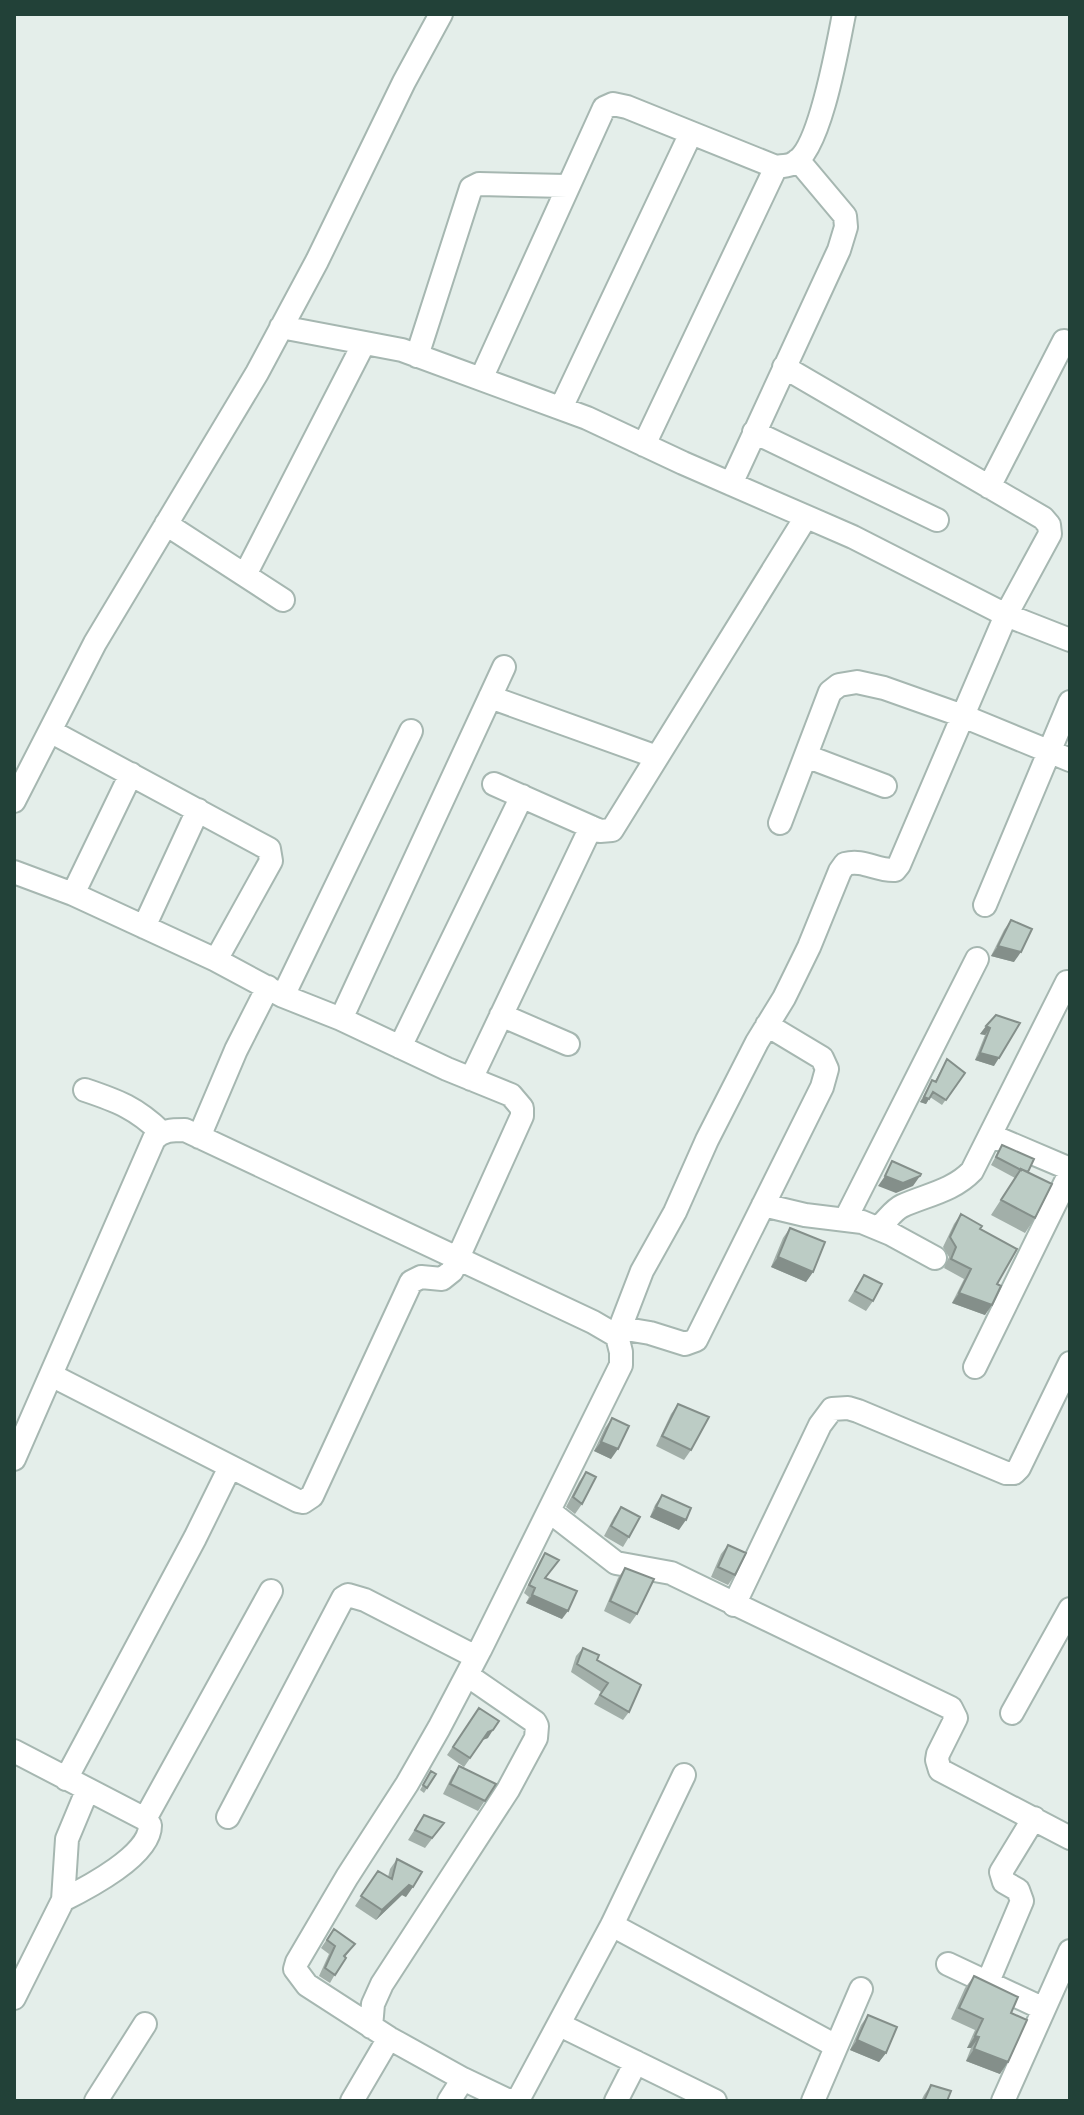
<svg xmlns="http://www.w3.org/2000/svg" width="1084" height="2115" font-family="'Asap Condensed',sans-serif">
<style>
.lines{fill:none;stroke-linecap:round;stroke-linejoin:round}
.minor-casing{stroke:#a6b7b1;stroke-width:26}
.minor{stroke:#fff;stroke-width:22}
.wall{fill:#a2afa9}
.shaded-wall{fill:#848f8a}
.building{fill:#bcccc5;stroke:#848f8a;stroke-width:2}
</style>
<rect width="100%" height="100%" fill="#e4eeea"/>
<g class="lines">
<defs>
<path id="minor" d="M281,327L402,350L587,418L683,463L853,537L1006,615L1070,640
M417,356L471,188L479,184L567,186
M481,379L604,108L613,104L627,107L776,167C781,166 790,166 794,163C820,150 838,44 844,14
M561,408L691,133
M754,432L937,520
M644,445L776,167
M731,484L839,250L846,227L845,216L798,160
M989,487L1064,341
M166,524L283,600
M245,575L364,343
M490,697L657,757
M50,731L269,849L271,861L216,960
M806,756L885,786
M494,784L600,831L612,830L806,517
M14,801L95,643L257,373L317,261L404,82L441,14
M780,823L830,692L839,685L857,682L884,688L963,716L1070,760
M14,872L73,894L216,960L283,996L341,1019L447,1069L511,1095L522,1108V1116L452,1271L442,1279L421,1277L411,1282L312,1496L303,1502L298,1501L51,1375
M73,894L131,774
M985,905L1070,702
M144,927L198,810
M283,996L411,731
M501,1015L568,1044
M341,1019L504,667
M400,1047L522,796
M471,1079L591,827
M85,1090C118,1101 136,1108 161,1132
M990,1135L1070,1169
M199,1137L236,1050L268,987
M763,1205L805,1215L862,1222L891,1234L935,1258
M846,1218L977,959
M878,1228C886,1222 893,1210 902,1206C926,1195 953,1191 972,1171L1067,982
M620,1328L650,1333L685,1344L696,1340L822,1087L827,1069L822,1058L767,1025
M617,1336L642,1271L675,1212L707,1140L757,1042L784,998L809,947L840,871L845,864C864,859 876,871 895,870L899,865L1006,615L1050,534L1049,525L1043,518L784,367
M975,1367L1070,1173
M14,1459L154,1139C163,1130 172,1130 185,1130L593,1322L617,1336L621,1352V1365L480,1650L439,1728L407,1784L347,1877L297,1962L295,1969L307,1985L389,2038L352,2101
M549,1511L616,1563L671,1573L951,1708L956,1718L938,1754L937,1760L940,1770L1070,1838
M734,1605L820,1425L832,1409L848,1408L858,1411L1006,1473H1014L1019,1468L1070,1363
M1012,1713L1070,1609
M14,1751L145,1819L150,1825C151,1855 87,1888 63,1900
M66,1779L195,1538L230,1467
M228,1817L343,1598L348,1595L365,1600L476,1657
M145,1819L271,1591
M612,1925L836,2046
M948,1964L1044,2009
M987,1984L1022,1901L1018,1890L1004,1882L1001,1872L1034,1818
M14,1998L63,1900L67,1839L87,1791
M560,2025L715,2101
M371,2027L373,2004L382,1984L508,1790L536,1738L537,1726L535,1722L467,1675
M389,2038L463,2079
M96,2101L145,2024
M449,2101L463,2079L507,2100H518L612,1925L684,1775
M616,2101L636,2062
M813,2101L861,1989
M1003,2101L1070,1951"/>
</defs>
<use href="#minor" class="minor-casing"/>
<use href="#minor" class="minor"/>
</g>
<path class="wall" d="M1011,920L1014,962L991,956L1004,930Z
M996,1015L994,1066L975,1060L985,1035L980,1034Z
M947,1059L965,1073L942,1105L930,1097L926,1104L920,1102L932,1080L935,1081Z
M1002,1145L1028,1172L1035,1218L1025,1233L991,1215L1015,1178L991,1165Z
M961,1214L980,1229L997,1284L985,1315L952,1303L964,1279L944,1268L949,1257L943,1247L954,1224Z
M790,1228L813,1272L806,1282L771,1267L783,1238Z
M864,1275L873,1301L866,1311L848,1301Z
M678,1404L691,1450L684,1460L656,1446L671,1414Z
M612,1418L611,1459L594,1451L605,1428Z
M586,1472L582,1504L575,1514L566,1507L579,1482Z
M662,1495L679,1530L650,1517L655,1505Z
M621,1507L629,1537L623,1547L604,1536L614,1517Z
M728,1545L735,1575L728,1585L711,1577L721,1554Z
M545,1553L546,1578L562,1619L526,1603L529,1597L524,1593L540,1561Z
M625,1568L637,1614L630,1624L604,1611L618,1578Z
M583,1648L597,1660L629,1712L623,1720L594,1704L601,1692L571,1672L576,1656Z
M479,1708L488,1738L483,1740L464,1767L447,1755Z
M459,1766L496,1784L478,1811L443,1794L452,1776Z
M431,1771L436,1774L424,1793L420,1790Z
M424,1815L444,1823L425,1848L408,1840Z
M397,1859L406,1897L402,1895L376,1920L355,1906L378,1871L388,1877L390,1869Z
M334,1929L355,1944L345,1957L330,1983L319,1976L329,1954L321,1948Z
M974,1976L1011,2013L1000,2074L966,2061L971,2048H967L975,2030L951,2019L965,1988Z
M868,2015L886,2053L879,2062L850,2050L861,2025Z
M931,2085L947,2101H921L924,2095Z"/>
<path class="shaded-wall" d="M998,946L1021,952L1014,962L991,956Z
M986,1026L990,1028L985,1035L980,1034Z
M980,1053L999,1058L994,1066L975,1060Z
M924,1097L929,1099L926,1104L920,1102Z
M885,1176H920L913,1186L896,1193L878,1186Z
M778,1257L813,1272L806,1282L771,1267Z
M959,1293L992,1305L985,1315L952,1303Z
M601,1442L618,1449L611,1459L594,1451Z
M656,1507L686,1520L679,1530L650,1517Z
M532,1595L568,1611L562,1619L526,1603Z
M493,1730L488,1738L482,1740L488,1732Z
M409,1885L413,1887L406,1897L402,1895L376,1920L382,1910Z
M975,2036L979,2037L971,2048H967Z
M857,2040L886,2053L879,2062L850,2050Z
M974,2049L1008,2062L1000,2074L966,2061Z"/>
<path class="building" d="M1011,920L1032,929L1021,952L998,946Z
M996,1015L1020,1023L999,1058L980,1053L990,1028L986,1026Z
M947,1059L965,1073L946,1100L933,1092L929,1099L924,1097L932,1080L936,1082Z
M1002,1145L1034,1159L1028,1172L1021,1169V1170L996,1157Z
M892,1161L921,1174L920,1176L903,1183L885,1176Z
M1021,1169L1052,1184L1035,1218L1001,1200Z
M961,1214L982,1226L980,1229L1017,1249L997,1284L1001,1286L992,1305L959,1293L971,1269L951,1259L956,1247L950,1237Z
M790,1228L825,1242L813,1272L778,1257Z
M864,1275L882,1284L873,1301L855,1291Z
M678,1404L709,1417L691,1450L662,1436Z
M612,1418L629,1426L618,1449L601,1442Z
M586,1472L596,1477L582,1504L573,1497Z
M662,1495L691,1508L686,1520L656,1507Z
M621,1507L640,1517L629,1537L611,1526Z
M728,1545L746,1553L735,1575L718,1567Z
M545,1553L559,1560L545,1578L577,1591L568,1611L532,1595L535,1588L529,1585Z
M625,1568L654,1579L637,1614L610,1601Z
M583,1648L599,1655L597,1660L641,1685L629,1712L600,1695L608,1683L577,1664Z
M479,1708L499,1721L493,1730L488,1732L470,1758L453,1747Z
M459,1766L496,1784L485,1801L450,1784Z
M431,1771L436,1774L427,1788L423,1785Z
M424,1815L444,1823L432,1838L415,1830Z
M397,1859L422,1872L413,1887L409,1885L382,1910L361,1896L378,1871L392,1879Z
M334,1929L355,1944L344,1956L346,1958L335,1975L325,1968L335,1946L327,1940Z
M974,1976L1018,1997L1011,2013L1027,2020L1008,2062L974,2049L979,2037L975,2036L983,2019L959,2008Z
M868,2015L897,2027L886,2053L857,2040Z
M931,2085L951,2091L947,2101H924Z"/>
<rect width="1084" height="2115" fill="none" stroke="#224138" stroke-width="32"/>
</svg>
